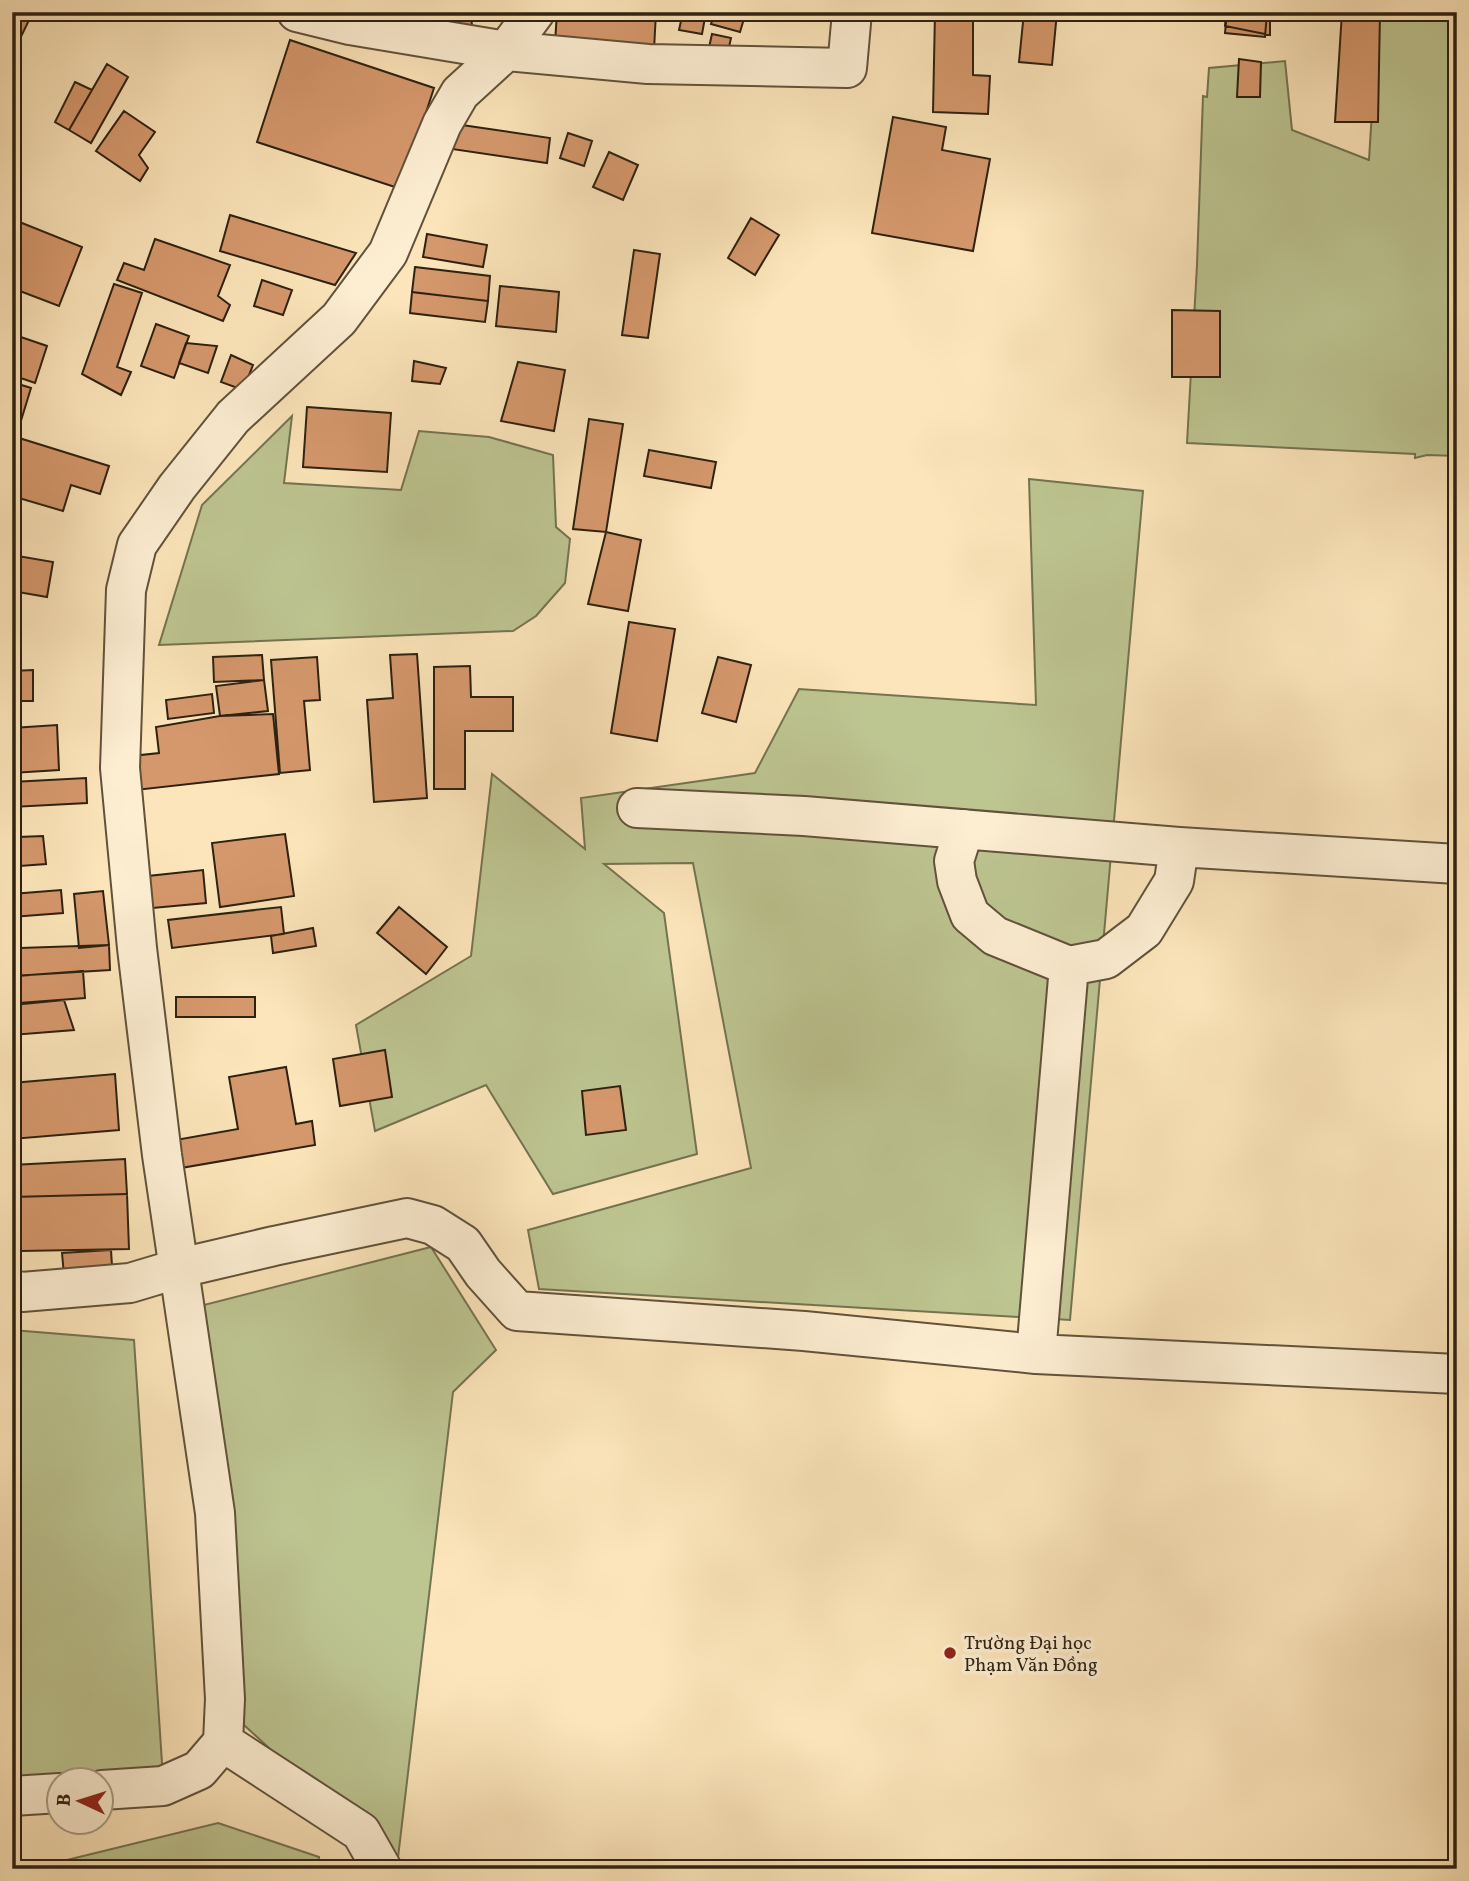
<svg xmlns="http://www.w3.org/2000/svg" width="1469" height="1881" font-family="Vollkorn,serif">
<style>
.green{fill:#bdc591;stroke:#757351;stroke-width:2}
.building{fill:#d5986c;stroke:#2d2111;stroke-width:2}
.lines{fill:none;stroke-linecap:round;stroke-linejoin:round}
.minor-casing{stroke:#61523b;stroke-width:42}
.minor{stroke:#fdeed2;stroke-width:38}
.poi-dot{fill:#8f2418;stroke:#fdeed2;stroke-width:2.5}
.labels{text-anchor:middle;stroke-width:7;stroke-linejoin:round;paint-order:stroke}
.poi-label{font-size:19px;fill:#2d2111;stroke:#fdeed2;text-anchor:start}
</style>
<rect width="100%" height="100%" fill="#fce5ba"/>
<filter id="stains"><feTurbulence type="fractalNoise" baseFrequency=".00286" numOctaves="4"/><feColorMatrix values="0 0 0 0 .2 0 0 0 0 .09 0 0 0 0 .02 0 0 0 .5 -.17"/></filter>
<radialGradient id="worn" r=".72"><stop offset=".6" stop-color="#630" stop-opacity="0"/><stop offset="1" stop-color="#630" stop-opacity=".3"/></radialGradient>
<path class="green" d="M1381,12H1457V456L1427,455L1415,458V454L1187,443L1197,265L1203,96L1207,97L1209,68L1285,61L1292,130L1369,160L1378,14Z
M292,416L284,483L401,490L419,431L489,437L553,455L556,527L570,539L565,583L536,616L513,631L159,645L202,505Z
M1029,479L1143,491L1070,1320L539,1289L528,1230L751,1168L693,863L604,864L664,913L697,1154L553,1194L486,1085L375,1131L356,1025L471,956L492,774L585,849L581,798L755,773L799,689L1036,705Z
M431,1247L496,1350L453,1392L397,1866L244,1725L200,1306Z
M12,1330L134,1340L163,1778L60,1780L12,1800Z
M218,1823L319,1857L318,1869H30Z"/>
<path class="building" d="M12,12H33L13,53H12Z
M448,12H470L473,31L452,35Z
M557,12H656L654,50L555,43Z
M683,12H706L702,34L679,30Z
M715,12H746L740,32L711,24Z
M935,12H973V75L990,76L988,114L933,112Z
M1024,12H1057L1052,65L1019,62Z
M1226,12H1270V35L1225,26Z
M1227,12H1267L1265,37L1225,33Z
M1342,12H1380L1378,122H1335Z
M712,34L731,38L725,65L706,61Z
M290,40L434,88L401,189L257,142Z
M1239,59L1261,62L1260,97H1237Z
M107,64L128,77L91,143L69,130Z
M75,82L92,90L69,130L55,122Z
M124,111L155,132L139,155L148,168L140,181L96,151Z
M893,117L946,127L942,150L990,159L973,251L872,233Z
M455,124L550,138L547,163L452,149Z
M568,133L592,141L584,166L560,158Z
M609,152L638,165L623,200L593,187Z
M230,215L356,253L335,285L220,251Z
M751,218L779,235L755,275L728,258Z
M12,219L82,247L59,306L12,288Z
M427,234L487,245L483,267L423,257Z
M155,239L230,265L218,296L230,305L223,321L117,280L124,263L144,270Z
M634,250L660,254L648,338L622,335Z
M415,267L490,276L488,301L412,292Z
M262,280L292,290L283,315L254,306Z
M114,284L142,293L117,367L131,372L121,395L82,374Z
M500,286L559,292L556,332L496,326Z
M412,292L488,301L485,322L410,313Z
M1172,310L1220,311V377H1172Z
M156,324L189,336L174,378L141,366Z
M12,334L47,346L35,383L12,375Z
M186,343L217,346L208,373L179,363Z
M231,355L253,365L243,390L221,382Z
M414,361L446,368L440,384L412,381Z
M518,362L565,370L554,431L501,421Z
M12,382L31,388L16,437L109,466L100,494L71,485L63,511L12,496Z
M307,407L391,413L387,472L303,467Z
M589,419L623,424L606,532L573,529Z
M649,450L716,462L711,488L644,476Z
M606,532L641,540L628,611L588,604Z
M12,555L53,562L47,597L12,591Z
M629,622L675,629L657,741L611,733Z
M417,654L427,798L374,802L367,700L393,698L390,655Z
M262,655L264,680L214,682L213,657Z
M317,657L320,700L304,701L310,770L280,773L271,660Z
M718,657L751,665L736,722L702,713Z
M470,666L471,697H513V731H465V789H434V667Z
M33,670V701H12V671Z
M264,680L268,711L220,716L216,686Z
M212,694L214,713L168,719L166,700Z
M273,714L279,774L136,790L132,756L159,753L156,727L220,716Z
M57,725L59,770L12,773V728Z
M86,778L87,803L12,807V782Z
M285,834L294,896L220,907L212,843Z
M43,836L46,864L20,866L18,837Z
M203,870L206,903L142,909L139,877Z
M61,890L63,913L12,917V894Z
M103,891L109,945L79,948L74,894Z
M281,907L284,934L172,948L168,920Z
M399,907L447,947L426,974L377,933Z
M12,917H17L20,948L109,945L110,970L12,976Z
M313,928L316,946L273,953L271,936Z
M83,971L85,998L19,1003L17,976Z
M176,997H255V1017H176Z
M64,1000L74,1030L12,1035V1005Z
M385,1050L392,1097L340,1106L333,1059Z
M286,1067L296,1124L312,1121L315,1145L175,1169L170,1141L238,1129L229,1077Z
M115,1074L119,1130L12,1139V1083Z
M620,1086L626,1130L586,1135L582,1091Z
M125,1159L127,1194L12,1197V1165Z
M127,1194L129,1249L21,1251L12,1223V1197Z
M111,1250L113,1282L65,1286L62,1253Z"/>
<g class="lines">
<defs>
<path id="minor" d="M297,12L350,25L506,51L648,64L847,68L852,12
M637,808L804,816L1179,847L1457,864
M964,829L954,861L957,881L970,915L995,936L1069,966L1036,1354
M1069,966L1106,959L1144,930L1174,881L1179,847
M12,1290L22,1292L130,1283L180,1268L274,1246L407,1218L433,1225L463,1244L483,1273L517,1311L804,1331L1036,1354L1457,1374
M223,1742L361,1832L382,1869
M102,1790L163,1786L199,1770L223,1742L225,1699L215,1513L162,1155L137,948L120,768L126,590L137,545L177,487L233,417L339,319L388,253L442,124L460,93L506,51L535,12
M12,1796L60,1793"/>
</defs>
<use href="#minor" class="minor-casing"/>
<use href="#minor" class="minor"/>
</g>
<circle class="poi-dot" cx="950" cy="1653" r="7"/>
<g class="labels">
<g class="poi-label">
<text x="964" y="1649">Trường Đại học<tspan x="964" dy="22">Phạm Văn Đồng</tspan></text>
</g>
</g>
<rect width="1469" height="1881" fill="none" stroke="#fce5ba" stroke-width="42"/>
<rect x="14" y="14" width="1441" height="1853" fill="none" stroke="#2d2111" stroke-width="3.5"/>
<rect x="21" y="21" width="1427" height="1839" fill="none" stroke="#2d2111" stroke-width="2"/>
<g transform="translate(80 1801) rotate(274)"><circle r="33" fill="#fdeed2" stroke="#aa9c85" stroke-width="2"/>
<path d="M0-5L12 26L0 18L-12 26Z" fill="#8f2418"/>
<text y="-10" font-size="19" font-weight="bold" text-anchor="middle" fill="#2d2111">B</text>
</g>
<rect width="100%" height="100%" filter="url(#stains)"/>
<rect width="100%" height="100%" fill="url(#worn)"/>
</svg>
